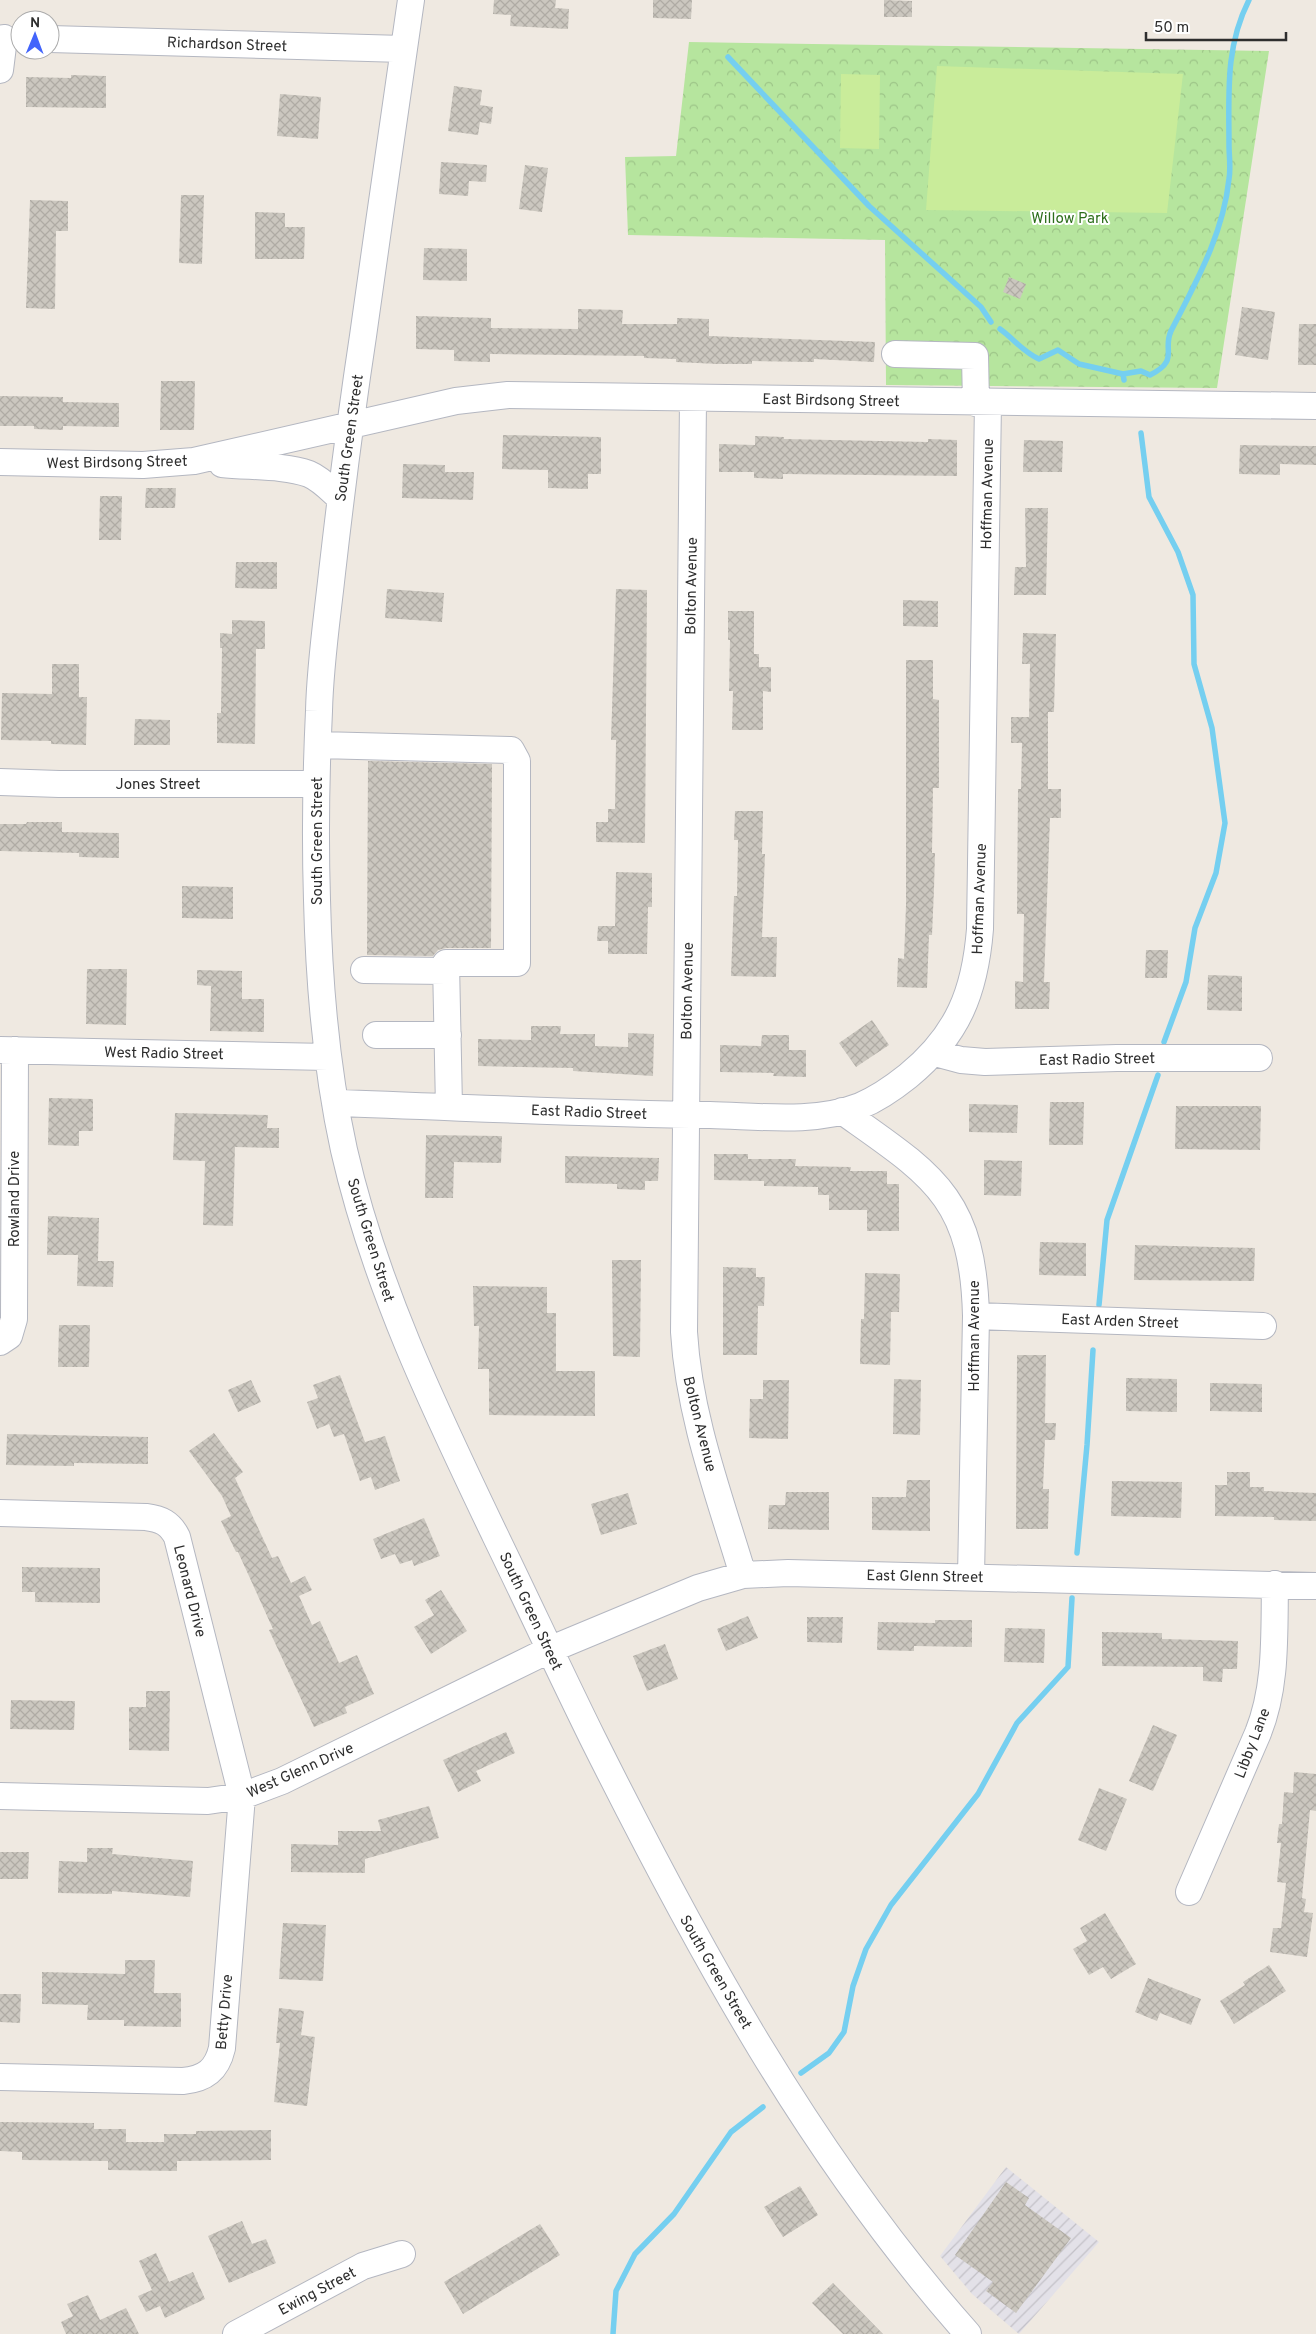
<svg xmlns="http://www.w3.org/2000/svg" width="1316" height="2334" font-family="Overpass,sans-serif">
<style>
.industrial{fill:url(#industrial-furrows)}
.park{fill:url(#park-crowns)}
.pitch{fill:#c9ec9a}
.lines{fill:none;stroke-linecap:round;stroke-linejoin:round}
.stream{stroke:#75cff0;stroke-width:5.5}
.building{fill:url(#building-cross-hatch)}
.minor-casing{stroke:#b4b7c1;stroke-width:28}
.minor{stroke:#fff;stroke-width:26}
.labels{text-anchor:middle;stroke-width:4;stroke-linejoin:round;paint-order:stroke}
.street-label{font-size:15px;fill:#2e2e2e;stroke:#fff}
.park-label{font-size:15px;fill:#2c6e1b;stroke:#fff}
</style>
<defs>
<pattern id="industrial-furrows" width="10" height="10" patternUnits="userSpaceOnUse" patternTransform="scale(1.25)"><rect width="10" height="10" fill="#e3e1e8"/><path d="M-1 1l2-2M0 10L10 0M9 11l2-2" fill="none" stroke="#c3c1c7"/></pattern>
<pattern id="park-crowns" width="20" height="18" patternUnits="userSpaceOnUse" patternTransform="scale(1.25)"><rect width="20" height="18" fill="#b6e59e"/><path d="M2 6a3 3 0 1 1 6 0M12 15a3 3 0 1 1 6 0" fill="none" stroke="#9dc588"/></pattern>
<pattern id="building-cross-hatch" width="8" height="8" patternUnits="userSpaceOnUse" patternTransform="scale(1.25)"><rect width="8" height="8" fill="#cbc7bf"/><path d="M0 0l8 8M0 8l8-8" fill="none" stroke="#afaba4"/></pattern>
</defs>
<rect width="100%" height="100%" fill="#efe9e1"/>
<path class="industrial" d="M1006,2167L1099,2242L1019,2334L972,2294L940,2256Z"/>
<path class="park" d="M689,42L1269,51L1217,388L886,385L885,240L628,235L625,157L676,156Z"/>
<path class="pitch" d="M937,66L1183,74L1167,213L926,210Z
M841,74L880,75L879,149L840,148Z"/>
<g class="lines">
<path class="stream" d="M728,57L869,206L981,307L991,322
M1000,329C1014,339 1023,352 1039,359L1058,350L1079,364L1123,374L1124,380
M1123,374L1141,371L1150,375C1180,360 1162,350 1171,331C1196,282 1223,235 1229,179C1231,168 1229,156 1229,145C1229,94 1225,47 1249,0
M1141,433L1149,497L1178,552L1193,595L1194,664L1212,728L1225,823L1216,873L1195,928L1186,982L1164,1042
M1099,1305L1107,1220L1158,1075
M1077,1553L1087,1445L1093,1350
M801,2073L829,2053L844,2032L853,1986L866,1949L891,1905L978,1794L1017,1723L1068,1667L1072,1598
M613,2334L616,2291L635,2254L674,2214L731,2132L763,2107"/>
</g>
<path class="building" d="M494,0H556L555,8L569,9L568,29L510,26L511,15L493,14Z
M653,0H692L691,19L653,18Z
M884,0L912,1V17H884Z
M71,75L106,76V108L26,107V77L71,78Z
M454,86L482,90L480,105L493,107L491,124L480,122L478,135L448,131Z
M280,94L321,97L318,139L277,136Z
M441,162L487,165L486,182L469,181L468,196L439,194Z
M525,165L548,168L542,212L519,209Z
M181,195H204L202,264L179,263Z
M30,200L68,201V231H56L55,309L26,308Z
M255,212L285,213V227H305L304,259H255Z
M424,248L467,249V281L423,280Z
M1009,277L1026,284L1020,299L1003,292Z
M1242,307L1275,312L1268,360L1235,355Z
M578,309L623,310L622,324H677V318L709,319V336L875,342L874,362L814,359V362L752,361V364H718L676,362V359L644,358V356L490,354V362L454,361V350L416,349V316L491,318V328L578,329Z
M1299,324H1316V365H1298Z
M161,381H195L194,430H160Z
M0,396L63,397V402L119,403V427L63,426V430L34,429V426H0Z
M503,435L601,437V474H588V489L548,488V470L502,469Z
M755,436L784,437V439L928,442V439L957,440V476L783,474V479L754,478V472H719V444L755,445Z
M1024,440L1063,441L1062,472H1023Z
M1240,445L1316,446V465L1280,464V475L1239,474Z
M403,464L445,465V472H474L473,500L402,498Z
M146,488H176L175,508H145Z
M100,496H122L121,540H99Z
M1025,508H1048L1046,595H1014L1015,567H1026Z
M236,562H277V589L235,588Z
M387,589L444,593L442,622L385,618Z
M616,589L647,590L645,843L596,842V822H608V809H615L616,740H611Z
M903,600L938,601V627L903,626Z
M728,611H754V654H759V667H771V692L763,691V730H732L733,691H729L730,640H728Z
M232,620L265,621V649H256L255,744L217,743V713H221L222,648H220V633L232,634Z
M1023,633L1056,634L1054,712H1048V789H1061V818H1050L1044,982H1050L1049,1009H1015V981L1023,982L1024,914H1017L1018,789H1021L1022,743H1011V717H1029L1030,664H1022Z
M906,660H933V699L939,700V788H933L932,853H935L934,889L932,935H929L927,988L897,987L898,958L904,959L906,905Z
M52,664H79V697H87L86,745L51,744V741L1,740L2,693L52,694Z
M135,719L170,720V745H134Z
M368,761L492,764L491,948H446L438,950L433,956L367,955Z
M735,811H763L762,854H765L762,937H777L776,977L731,976L734,896H737L738,840H734Z
M27,822H62V832L119,833V858L79,857V853L0,851V824H26Z
M616,872L652,873V907H648L647,954H608V941H597L598,926H615Z
M182,886L233,887V919L182,918Z
M1146,950H1168L1167,978H1145Z
M87,969H127L126,1025L86,1024Z
M197,970L242,971V999H264V1032L210,1031L211,986L197,985Z
M1208,975L1242,976V1011L1207,1010Z
M872,1020L889,1045L856,1067L839,1043Z
M531,1026H561L560,1034H595V1046L628,1047V1033L654,1034L653,1076L573,1071V1068L478,1066V1039L531,1040Z
M762,1035H789V1050H806V1077L773,1076L774,1073L720,1072V1045L761,1046Z
M49,1098L93,1099V1131H79V1146L48,1145Z
M1050,1102H1084L1083,1145H1049Z
M969,1104L1018,1105L1017,1133L969,1132Z
M1176,1106H1261L1260,1150L1175,1149Z
M175,1113L268,1115L267,1128H279V1148L235,1147L233,1226L203,1225L205,1161L173,1160Z
M426,1135L502,1136L501,1163L454,1162L453,1198H425Z
M714,1154H748V1159H796L795,1166L851,1167L850,1171H887V1184H899V1231H867V1210H829V1195H818V1187L764,1186V1181L714,1180Z
M565,1156L659,1158L658,1181H645V1190L617,1189V1184L565,1183Z
M984,1160L1022,1161L1021,1196L984,1195Z
M48,1216L99,1218L98,1261H114L113,1287L77,1286L78,1255H47Z
M1040,1242L1086,1243V1276L1039,1275Z
M1135,1245L1255,1248L1254,1281L1134,1280Z
M612,1260H641L640,1357L613,1356Z
M723,1267L756,1268V1277H765L764,1306H758L757,1355H723Z
M865,1273L900,1274L899,1312H891L890,1365L860,1364L861,1319H864Z
M473,1286L547,1287V1313H556V1371H595V1416L489,1415V1369H478L479,1326H474Z
M59,1325H90L89,1367H58Z
M1017,1355H1046L1045,1423H1056L1055,1440H1045L1043,1489H1049L1048,1529H1016Z
M340,1375L365,1442L385,1436L400,1481L375,1490L371,1477L360,1481L344,1434L334,1437L329,1424L317,1429L307,1402L318,1398L313,1385Z
M1126,1378L1177,1379V1412L1126,1411Z
M894,1379L921,1380L920,1435L893,1434Z
M251,1380L261,1402L238,1412L228,1390Z
M763,1380H789L788,1439L749,1438L750,1399H763Z
M1210,1383L1262,1384V1412L1210,1411Z
M214,1433L243,1472L235,1478L272,1558L278,1556L291,1583L305,1576L312,1590L299,1596L312,1625L320,1621L339,1663L357,1655L374,1694L345,1707L347,1713L314,1727L269,1630L273,1629L238,1552H236L221,1521L231,1516L222,1496L189,1451Z
M7,1434L148,1437V1464L74,1463V1466L6,1465Z
M1227,1472H1250V1487H1264V1491L1316,1493V1521L1274,1520V1517L1215,1516V1485H1227Z
M907,1480H930V1531L872,1530V1497H906Z
M1112,1481L1182,1482L1181,1518L1111,1516Z
M786,1492H829V1530L768,1529L769,1505H785Z
M628,1493L637,1524L601,1535L591,1504Z
M424,1518L440,1556L414,1566L412,1560L400,1564L395,1554L381,1559L373,1539Z
M22,1567L100,1568V1603L35,1602V1592H22Z
M441,1590L467,1631L431,1654L414,1627L434,1615L425,1600Z
M748,1616L758,1638L726,1651L717,1629Z
M807,1617H843L842,1643L807,1642Z
M935,1620H972V1647L914,1646V1651L877,1650L878,1622L935,1623Z
M1005,1628L1045,1629L1044,1663L1004,1662Z
M1102,1632L1162,1633V1639L1238,1641L1237,1669H1223L1222,1682L1203,1681V1667L1102,1666Z
M665,1644L678,1679L647,1691L633,1656Z
M146,1691H170L169,1751L129,1750V1707H146Z
M11,1700L75,1701L74,1730L10,1729Z
M1153,1725L1177,1735L1153,1791L1129,1781Z
M506,1732L515,1753L476,1771L481,1781L458,1792L443,1760Z
M1294,1772L1316,1774V1811L1310,1810L1302,1898L1306,1899L1304,1912L1313,1913L1307,1957L1270,1952L1273,1928H1281L1286,1883L1277,1882L1281,1843H1277L1279,1824H1282L1284,1792L1293,1793Z
M1099,1788L1127,1799L1106,1851L1078,1840Z
M429,1806L439,1838L365,1859V1873L291,1872V1844L338,1845V1831H381L378,1820Z
M87,1848H113L112,1854L193,1861L190,1897L112,1891V1894L58,1893L59,1861L87,1862Z
M0,1852H29L28,1879H0Z
M1105,1913L1136,1964L1111,1979L1103,1967L1089,1975L1073,1949L1087,1941L1080,1928Z
M283,1923L326,1925L323,1981L279,1979Z
M125,1960H155L154,1993H181V2027L124,2026V2020H87L88,2005L42,2004V1972L125,1974Z
M1269,1965L1286,1991L1234,2024L1220,2001L1245,1985L1243,1982Z
M1148,1978L1201,1999L1191,2025L1160,2013L1157,2021L1135,2012Z
M0,1994H21L20,2023L0,2022Z
M279,2008L304,2011L301,2035L315,2037L307,2106L274,2102L280,2043H276Z
M0,2122L94,2123V2129H126V2142H164V2134H196V2131L271,2130V2160L177,2161V2171L108,2170V2161L22,2160V2152L0,2151Z
M1006,2182L1029,2198L1025,2205L1071,2238L1016,2313L986,2291L993,2282L955,2255Z
M800,2186L818,2215L783,2237L764,2207Z
M242,2221L252,2244L266,2239L276,2263L229,2283L208,2236Z
M540,2224L560,2255L463,2314L444,2282Z
M156,2253L169,2282L193,2272L205,2299L165,2318L160,2306L146,2312L138,2296L152,2290L139,2261Z
M833,2283L883,2334H843L812,2303Z
M88,2295L100,2320L126,2308L139,2334H66L61,2322L73,2316L67,2304Z"/>
<g class="lines">
<defs>
<path id="minor" d="M411,0C394,112 379,224 363,336C351,415 341,494 332,573C327,619 320,665 319,711C316,774 315,837 317,900C319,983 326,1068 344,1150C375,1286 435,1410 495,1535C528,1603 560,1672 593,1739C698,1949 811,2157 968,2334
M50,39L403,49
M0,70L4,38
M895,354L975,356L976,403
M693,399L684,1332C689,1416 719,1495 743,1575
M0,462L143,465L194,461L456,401L508,395L1316,406
M222,464C248,467 284,465 309,474C321,479 331,490 340,498
M319,745L511,750L517,761V963H446L449,1107
M0,782L59,784H316
M364,970L446,971
M376,1035H448
M0,1050L328,1057
M935,1053L961,1060L985,1062L1117,1058H1259
M335,1103C460,1107 585,1114 710,1115C758,1116 814,1124 860,1106C877,1099 893,1088 908,1076C958,1035 975,992 980,929L988,402
M842,1111C932,1175 973,1196 976,1316L971,1577
M976,1316L1263,1326
M0,1342L9,1336L14,1319L15,1050
M0,1513L146,1517C161,1519 170,1523 177,1537L242,1796L222,2048C217,2070 205,2079 183,2081L0,2077
M0,1796L208,1801L242,1796L282,1781L549,1650L698,1588L743,1575L788,1573L1316,1586
M1189,1892L1258,1733C1277,1686 1274,1634 1275,1584
M236,2334L363,2266L402,2254"/>
</defs>
<use href="#minor" class="minor-casing"/>
<use href="#minor" class="minor"/>
</g>
<g class="labels">
<g class="street-label">
<text transform="translate(227 44) rotate(2)" y="5">Richardson Street</text>
<text transform="translate(831 400) rotate(1)" y="5">East Birdsong Street</text>
<text transform="translate(349 438) rotate(-82)" y="5">South Green Street</text>
<text transform="translate(117 462) rotate(-1)" y="5">West Birdsong Street</text>
<text transform="translate(987 494) rotate(-89)" y="5">Hoffman Avenue</text>
<text transform="translate(691 586) rotate(-89)" y="5">Bolton Avenue</text>
<text x="158" y="789">Jones Street</text>
<text transform="translate(317 841) rotate(-90)" y="5">South Green Street</text>
<text transform="translate(979 899) rotate(-88)" y="5">Hoffman Avenue</text>
<text transform="translate(687 991) rotate(-89)" y="5">Bolton Avenue</text>
<text transform="translate(164 1053) rotate(1)" y="5">West Radio Street</text>
<text transform="translate(1097 1059) rotate(-1)" y="5">East Radio Street</text>
<text transform="translate(589 1112) rotate(2)" y="5">East Radio Street</text>
<text transform="translate(14 1199) rotate(-90)" y="5">Rowland Drive</text>
<text transform="translate(371 1240) rotate(73)" y="5">South Green Street</text>
<text transform="translate(1120 1321) rotate(2)" y="5">East Arden Street</text>
<text transform="translate(974 1336) rotate(-90)" y="5">Hoffman Avenue</text>
<text transform="translate(700 1424) rotate(76)" y="5">Bolton Avenue</text>
<text transform="translate(925 1576) rotate(1)" y="5">East Glenn Street</text>
<text transform="translate(190 1591) rotate(76)" y="5">Leonard Drive</text>
<text transform="translate(531 1611) rotate(65)" y="5">South Green Street</text>
<text transform="translate(1252 1743) rotate(-69)" y="5">Libby Lane</text>
<text transform="translate(300 1770) rotate(-24)" y="5">West Glenn Drive</text>
<text transform="translate(716 1972) rotate(60)" y="5">South Green Street</text>
<text transform="translate(224 2012) rotate(-85)" y="5">Betty Drive</text>
<text transform="translate(317 2291) rotate(-28)" y="5">Ewing Street</text>
</g>
<g class="park-label">
<text x="1070" y="223">Willow Park</text>
</g>
</g>
<g transform="translate(35 35) rotate(1)"><circle r="24" fill="#ffffff" stroke="#ababab"/>
<path d="M0-4L9 19L0 12L-9 19Z" fill="#4264fb"/>
<text y="-8" font-size="14" font-weight="bold" text-anchor="middle" fill="#2e2e2e">N</text>
</g>
<path d="M1146 32v8h140v-8" fill="none" stroke="#2e2e2e" stroke-width="2.5"/>
<text x="1154" y="32" font-size="15" fill="#2e2e2e" stroke="#ffffff" stroke-width="4" paint-order="stroke">50 m</text>
</svg>
